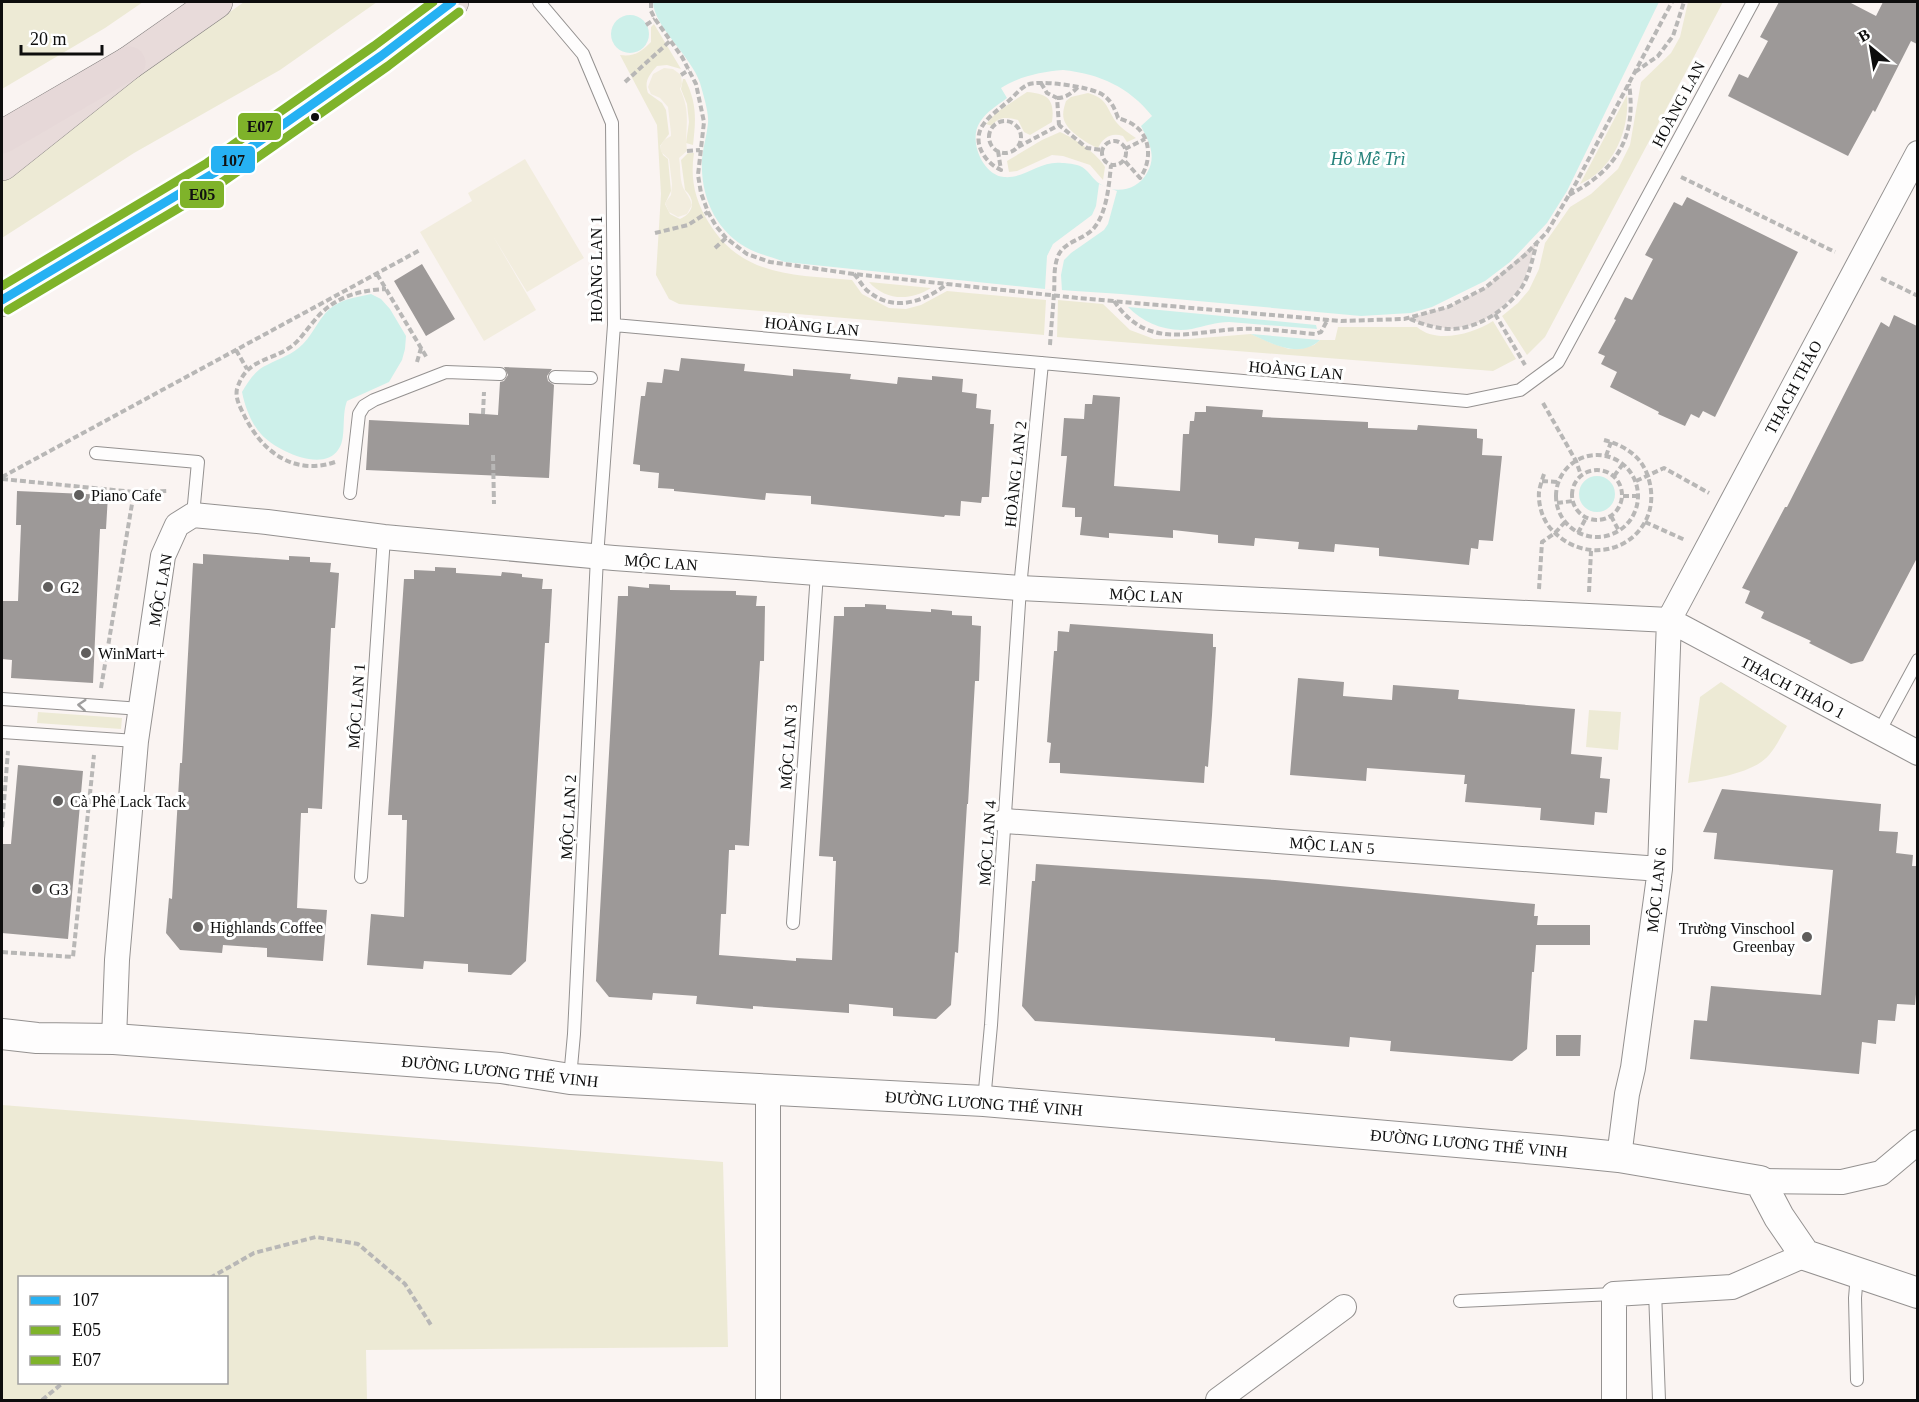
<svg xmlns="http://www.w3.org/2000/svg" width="1919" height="1402" font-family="'Times New Roman',serif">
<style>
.green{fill:#edead5;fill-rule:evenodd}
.pitch{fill:#f2edde}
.plaza{fill:#e9e1df}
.water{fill:#cdf0ea;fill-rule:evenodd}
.pier{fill:#faf4f2}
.building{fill:#9d9998}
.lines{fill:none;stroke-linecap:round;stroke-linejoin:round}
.service-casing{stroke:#949190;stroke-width:14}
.minor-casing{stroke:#949190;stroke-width:26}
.tertiary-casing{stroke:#949190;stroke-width:32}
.primary-casing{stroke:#817e7d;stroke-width:34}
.trunk-casing{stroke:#817e7d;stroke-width:34}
.motorway-casing{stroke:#817e7d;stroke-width:34}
.path{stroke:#b8b7b6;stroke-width:4;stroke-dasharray:6 3;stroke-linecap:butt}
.service{stroke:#fefdfd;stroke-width:12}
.minor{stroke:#fefdfd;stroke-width:24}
.tertiary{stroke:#fefdfd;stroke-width:30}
.primary{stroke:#e9dedb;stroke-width:33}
.trunk{stroke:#e8dbda;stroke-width:33}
.motorway{stroke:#e6d8d8;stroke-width:33}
.bus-1-casing{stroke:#fff;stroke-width:14}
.bus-2-casing{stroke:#fff;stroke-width:14}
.bus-3-casing{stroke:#fff;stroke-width:14}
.bus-1{stroke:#26b1f3;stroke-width:9}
.bus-2{stroke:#7fb32a;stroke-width:9}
.bus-3{stroke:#7fb32a;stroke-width:9}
.oneway{stroke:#9e9d9d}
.bus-dot{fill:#0d0d0d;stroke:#fff;stroke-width:2}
.poi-dot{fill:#605e5d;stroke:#fff;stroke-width:2}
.labels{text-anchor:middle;stroke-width:6;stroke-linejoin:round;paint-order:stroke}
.street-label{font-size:16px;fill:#0d0d0d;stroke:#fff}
.poi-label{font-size:16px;fill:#0d0d0d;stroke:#fff;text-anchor:start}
.water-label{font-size:18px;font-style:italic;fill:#25827b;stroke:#fff}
.line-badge{stroke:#fff;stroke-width:2}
.pale-badge-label{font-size:16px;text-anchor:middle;font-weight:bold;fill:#111}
</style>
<rect width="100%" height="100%" fill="#faf4f2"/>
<path class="green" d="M2,2H143L105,28L2,89Z
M244,2H377L280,70L134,153L2,238V175L95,103L189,41Z
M1688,2H1723L1545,337L1527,355L1502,316L1518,303L1529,290L1539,269L1545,243L1570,207L1591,194L1618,169L1630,145L1641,82L1671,53L1680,37Z
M654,24L681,69L667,65L657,66C649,75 644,81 648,93L662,103L666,110L669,134L660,146L663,155L668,159L671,191L665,204L670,214L680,219C694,213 696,200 685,190L681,160L688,153H694C690,179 695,201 709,223C742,277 795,275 852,280L862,294L889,308L906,309L921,305L947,291L1046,300L1044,335L679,304L669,299L656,275L661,194L657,125L620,55C634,57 641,52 651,42V27Z
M683,79H685C697,103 696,119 693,145L686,143L689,122L687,104L681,89Z
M1027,92C1048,94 1055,99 1052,122L1030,135L1024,132L1018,120C1007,117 998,116 992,126L986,124L997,112Z
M1088,93C1109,99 1106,109 1117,123C1122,129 1130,134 1136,138L1127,142L1123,136C1111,132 1103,138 1098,148C1088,144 1068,132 1064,120C1062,114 1064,107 1066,101L1071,97Z
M1627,95C1630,130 1613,170 1580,184Z
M1060,132C1074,138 1098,154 1105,167L1103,180L1090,165L1063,156L1052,155L1017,171L1009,172L1007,161L1042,140Z
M869,282L931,288C910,301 886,301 869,282Z
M1058,300L1103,304L1130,330L1154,339H1189L1251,334L1271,343L1289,349H1300L1314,345L1320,340H1335L1338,327H1417C1436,344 1473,334 1493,321L1516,359L1493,371L1057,337Z
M1721,682L1787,726C1781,736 1776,747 1769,755C1753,774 1711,779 1688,783L1700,697Z
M1589,710L1621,712L1618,750L1586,747Z
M38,712L122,718L121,729L37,723Z
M2,1105L723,1162L728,1347L366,1350L367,1400H2ZM20,1278H226V1382H20Z"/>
<path class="pitch" d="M664,68L673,69L681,75L682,84L680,89C692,114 684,128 687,151L679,158C681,168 679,182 685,191C688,196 690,198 692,205L687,214L678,217L669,212L665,203L671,195L672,184L669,159L661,152L660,147L664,140L671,136V133L668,107L660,98L651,94L648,87L653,74Z
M525,159L584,258L527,292L493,236L536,310L484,341L420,232L472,201L468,193Z"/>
<path class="plaza" d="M1537,241L1522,287L1495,314L1474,325L1451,329L1422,324L1408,318L1448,307L1485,288Z"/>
<path class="water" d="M653,2H1659L1567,191L1547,223L1510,262L1485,281L1432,307L1411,313L1361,316L1121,294L1045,289L785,262C774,258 762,255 751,250C716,233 700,197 702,159C703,147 707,135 708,123C709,112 703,94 700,83C691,56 654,27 653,2ZM1063,70C1100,74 1129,87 1152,116L1141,126C1149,142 1157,156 1147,173C1138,190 1115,195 1100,184C1092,179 1088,169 1080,166C1075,164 1067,163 1062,163C1041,160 1024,179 1004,177C982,175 968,139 980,122C986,112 998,105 1007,98L1001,88C1020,76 1041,72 1063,70Z
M611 34a19 19 0 1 1 38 0a19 19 0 1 1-38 0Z
M371,294L381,299L390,309L406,336L405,349L402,360L389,382L347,401C341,416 347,439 338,450C322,473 275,450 261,434C251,423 245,407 242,392C248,382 255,370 267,365C280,358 292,355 303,344C315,332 320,314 335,305C346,298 359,297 371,294Z
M1128,307L1316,325L1317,329L1229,322C1216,322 1205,326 1192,329C1169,333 1144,324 1128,307Z
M1251,334L1320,340C1300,359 1272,344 1251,334Z
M1579 494a18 18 0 1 1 36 0a18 18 0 1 1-36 0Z"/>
<path class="pier" d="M1099,184L1117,191L1108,224L1104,230L1071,253L1064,260L1061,275L1062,291L1045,289L1047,256L1053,244L1092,215L1096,206Z"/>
<path class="building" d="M1779,2H1849L1876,16L1883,2H1917V44L1911,41L1875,112L1873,110L1848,156L1728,96L1739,74L1748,78L1768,41L1760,37Z
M1687,197L1798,252L1715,417L1703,411L1699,418L1691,414L1685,426L1658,414L1659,412L1610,387L1617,372L1601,364L1605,356L1598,353L1616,320L1614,319L1625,297L1632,300L1653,259L1645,255L1674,202L1682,206Z
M422,264L455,319L426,336L394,281Z
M1894,315L1917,326V558L1863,661L1851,664L1809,643L1811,641L1761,618L1764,612L1745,603L1750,591L1742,588L1785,507H1787L1881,322L1889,327Z
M681,358L745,364L744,371L793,376V369L851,374L850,379L897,384L898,377L932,380V376L963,379L962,392L977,394L976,408L991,410L990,424H994L989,497H982L981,503L961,501L960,516L945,515L944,517L811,504V496L766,493L765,500L674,491V489L658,488L659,473L640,471V465L633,464L641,396H645L647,382L662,383L664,369L679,371Z
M504,367L552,369L547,376L548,381L554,385L549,478L366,470L369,420L469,425V413L498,415L500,382L504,381L508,375Z
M1093,395L1120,397L1114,486L1180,491L1183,434H1189L1190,421H1194L1195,412H1206V406L1263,410L1262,417L1368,422V428L1417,430L1418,425L1477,429V438L1483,439L1482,455L1502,456L1493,541L1479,540L1478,549L1471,548L1469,565L1379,556V548L1335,544L1334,552L1298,549L1299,542L1255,538L1254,546L1218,543V535L1173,530V538L1109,533V538L1080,535L1082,517H1075V508L1062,507L1067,456H1061L1064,418L1084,419L1085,404H1092Z
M17,491L108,495L106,529H100L93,683L11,678L12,660L2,659V601H18L21,525H16Z
M203,554L289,560V556L310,557V562L331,563L330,572L339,573L335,628H331L322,809L308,808V813H301L297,908L327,910L323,961L267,957V948L223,945L222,953L180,950L166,933L169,898L172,899L180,763H182L193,563L203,564Z
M435,567L456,568V573L501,576L502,572L522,574V577L543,579L542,589H552L549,643H545L526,961L511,975L468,972V964L424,961L423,969L367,965L371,914L404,917L407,820H402V815H388L404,579H414V570L435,571Z
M649,584L670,585V590L736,591V595L757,596L756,606H765L764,661H760L749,846L735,845V850H729L726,914H721L719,955L796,961V958L832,960L836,861H833V857L819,856L834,616H844V607H865V604L886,605V609L931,612V609L952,611V615L972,616V625L981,626L979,681H975L968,804H967L958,953L955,952L951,1005L936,1019L893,1016V1008L849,1004V1013L753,1006V1009L696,1004L697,996L653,993L652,1000L609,997L596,981L618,596H628V586L649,588Z
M1070,624L1213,634V647H1216L1212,715L1208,767L1205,766L1204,783L1060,773V763H1049L1051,743L1047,742L1054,651H1057L1058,631L1069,632Z
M1298,678L1344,682L1343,696L1392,700L1393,685L1459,690L1458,699L1575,709L1571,754L1602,757L1600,778L1610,779L1607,813L1595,812L1594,825L1540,820L1541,808L1465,802L1467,784H1464L1465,775L1367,768L1366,781L1290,775Z
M18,765L83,771L68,939L2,933V844H11Z
M1722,789L1881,804L1879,831L1898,832L1896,853L1913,855L1912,866H1917V983L1915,1005L1897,1004L1895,1021L1878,1020L1876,1044L1862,1042L1859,1074L1690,1059L1694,1020L1707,1021L1711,986L1821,995L1833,870L1714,859L1717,833L1703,832Z
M1036,864L1275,880L1535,904L1534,916H1538L1537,925H1590V945H1536L1534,972H1532L1527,1049L1512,1061L1390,1051L1391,1041L1350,1037L1349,1047L1275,1041V1038L1035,1021L1022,1006L1032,881H1035Z
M1556,1035H1581L1580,1056H1556Z"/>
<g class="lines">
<defs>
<path id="service" d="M539,2L583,54L612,123L614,325L597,557L574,1034L570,1078
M614,325L1467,401L1520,390L1558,362L1753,2
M555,377L591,378
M96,453L198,462L193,515
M350,493L359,414L364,406L374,400L446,372L500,374
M2,699L141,709
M2,732L136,741
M1879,732L1918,660
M361,877L384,537
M793,923L817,573
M984,1101L991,1025L1020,588L1042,363
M1655,1291L1659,1400
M1460,1301L1614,1294
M1857,1380L1855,1298L1857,1274"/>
<path id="minor" d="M1005,821L1660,869
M114,1039L117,960L136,741L163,556L177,525L193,515L267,522L384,537L614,558L1020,588L1669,620L1918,753
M1619,1157L1627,1094L1633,1068L1660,869L1669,620L1918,153
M1760,1181L1842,1182L1881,1173L1918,1142
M768,1400V1091
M1218,1400L1344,1307
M1614,1400V1294L1732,1287L1805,1255"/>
<path id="tertiary" d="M2,1034L37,1038L114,1039L501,1068L570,1079L984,1101L1560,1151L1619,1157L1760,1181L1779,1217L1805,1255L1918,1293"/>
<path id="primary" d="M2,300L214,173L381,56L452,2"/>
<path id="trunk" d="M2,164L129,63L216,2"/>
<path id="motorway" d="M2,137L129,63"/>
</defs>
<use href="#service" class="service-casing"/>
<use href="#minor" class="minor-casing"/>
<use href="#tertiary" class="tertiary-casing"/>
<use href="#primary" class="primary-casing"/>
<use href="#trunk" class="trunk-casing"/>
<use href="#motorway" class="motorway-casing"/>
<path class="path" d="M651,2V11L655,19L682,57L696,84L704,122L698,175L701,193L708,212L716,226L726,238L747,254L770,262L854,274L1078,298L1341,321L1404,319L1448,307L1485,288L1525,255L1547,232L1576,183L1672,2
M646,25L655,19
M1635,72L1658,56L1673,36L1684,2
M681,75L689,70
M625,82L670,41
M1041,83L1047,93L1057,98L1059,125
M1057,98C1066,98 1072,93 1078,87
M989 137a16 16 0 1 1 32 0a16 16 0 1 1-32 0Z
M1102 153a12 12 0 1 1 24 0a12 12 0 1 1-24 0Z
M1018,147L1059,125L1087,148L1102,150
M1125,149L1145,139
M687,151L700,150
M998,151L1001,170C985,163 971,142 983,125C989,116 998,110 1006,103C1013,98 1019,89 1027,85C1038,79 1093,87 1103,95C1111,100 1115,109 1118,118C1123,120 1131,122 1135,126C1152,138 1151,163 1140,178L1124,160
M1681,177L1835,252
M1569,195C1616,170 1637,138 1629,84
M655,233L688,225L708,212
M715,248L726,238
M377,274L427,358
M854,274C859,279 863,288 869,292C894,312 924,302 947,284
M1881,278L1918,296
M1114,301C1148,351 1190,331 1240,329C1265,328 1290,332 1315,334L1321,332L1328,319
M1495,314L1525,365
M1410,319C1422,324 1437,329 1451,329C1478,329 1508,309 1522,287C1530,274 1533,256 1537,242
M1050,345C1051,328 1053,310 1054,293C1055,281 1053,269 1058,256C1064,241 1084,240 1094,228C1107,212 1109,185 1111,165
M236,350L247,369
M417,362L421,348
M1543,403L1576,461L1581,475
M483,414L484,392
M1556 496a41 41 0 1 1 82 0a41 41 0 1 1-82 0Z
M493,455L494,504
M1606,456L1611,442
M335,462C294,476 262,452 244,415C240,407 235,398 237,389C246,359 268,362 289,348C299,342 306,330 314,321C332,298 358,290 386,289
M1572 495a25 25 0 1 1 50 0a25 25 0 1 1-50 0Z
M1544,474C1542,480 1540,486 1539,492C1538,505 1543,521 1552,530C1594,575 1665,539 1649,480C1643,457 1626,446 1604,440
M1614,476L1623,464
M2,477L420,250
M2,479L134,492
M1542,481L1558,482
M1636,481L1664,468L1709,493
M1623,496H1638
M1557,503L1573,501
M1611,516L1619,531
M1645,522L1685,540
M1578,533L1586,518
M1539,589L1542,542L1555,533L1565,522
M1589,592L1591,551
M101,688L134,492L168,491
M2,827L8,751
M2,952L73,957L94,755
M210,1278L254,1253L316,1237L358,1244L405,1284L431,1325
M42,1400L64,1382"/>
<use href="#service" class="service"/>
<use href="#minor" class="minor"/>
<use href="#tertiary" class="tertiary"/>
<use href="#primary" class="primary"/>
<use href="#trunk" class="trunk"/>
<use href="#motorway" class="motorway"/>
<defs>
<path id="bus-1" d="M2,300L214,173L381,56L452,2"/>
<path id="bus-2" d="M8,310L221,183L388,66L459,12"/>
<path id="bus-3" d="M2,286L207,163L374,46L433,2"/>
</defs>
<use href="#bus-1" class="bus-1-casing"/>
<use href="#bus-2" class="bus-2-casing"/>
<use href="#bus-3" class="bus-3-casing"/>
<use href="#bus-1" class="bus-1"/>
<use href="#bus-2" class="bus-2"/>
<use href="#bus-3" class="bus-3"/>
</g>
<defs><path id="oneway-chevron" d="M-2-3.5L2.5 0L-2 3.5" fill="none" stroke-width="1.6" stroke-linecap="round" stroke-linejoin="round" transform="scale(1.5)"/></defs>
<use class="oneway" href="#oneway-chevron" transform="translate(82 705) rotate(-176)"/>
<circle class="bus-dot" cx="315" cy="117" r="5"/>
<g class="poi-dot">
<circle cx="79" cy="495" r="6"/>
<circle cx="48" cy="587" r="6"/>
<circle cx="86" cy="653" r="6"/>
<circle cx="58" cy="801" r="6"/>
<circle cx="37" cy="889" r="6"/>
<circle cx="198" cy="927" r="6"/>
<circle cx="1807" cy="937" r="6"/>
</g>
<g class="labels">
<g class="street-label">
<text transform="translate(1678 104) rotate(-62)" y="6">HOÀNG LAN</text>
<text transform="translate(596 269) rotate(-90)" y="6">HOÀNG LAN 1</text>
<text transform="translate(812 326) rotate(5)" y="6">HOÀNG LAN</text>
<text transform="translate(1296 370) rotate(5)" y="6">HOÀNG LAN</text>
<text transform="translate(1793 387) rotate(-62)" y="6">THẠCH THẢO</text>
<text transform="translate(1015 474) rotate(-84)" y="6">HOÀNG LAN 2</text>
<text transform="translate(661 562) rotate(4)" y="6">MỘC LAN</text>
<text transform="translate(160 590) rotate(-80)" y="6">MỘC LAN</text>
<text transform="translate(1146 595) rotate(3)" y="6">MỘC LAN</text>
<text transform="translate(1793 687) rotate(28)" y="6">THẠCH THẢO 1</text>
<text transform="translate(356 706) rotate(-86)" y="6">MỘC LAN 1</text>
<text transform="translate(788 747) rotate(-86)" y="6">MỘC LAN 3</text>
<text transform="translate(568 817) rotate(-87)" y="6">MỘC LAN 2</text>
<text transform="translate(987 843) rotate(-86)" y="6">MỘC LAN 4</text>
<text transform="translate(1332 845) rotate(4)" y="6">MỘC LAN 5</text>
<text transform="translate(1656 890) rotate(-84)" y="6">MỘC LAN 6</text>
<text transform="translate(500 1071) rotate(6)" y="6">ĐƯỜNG LƯƠNG THẾ VINH</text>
<text transform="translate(984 1103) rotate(4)" y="6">ĐƯỜNG LƯƠNG THẾ VINH</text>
<text transform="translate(1469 1143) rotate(5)" y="6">ĐƯỜNG LƯƠNG THẾ VINH</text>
</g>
<g class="poi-label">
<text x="91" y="501">Piano Cafe</text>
<text x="60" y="593">G2</text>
<text x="98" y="659">WinMart+</text>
<text x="70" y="807">Cà Phê Lack Tack</text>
<text x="49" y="895">G3</text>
<text x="210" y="933">Highlands Coffee</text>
<text x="1795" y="934" text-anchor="end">Trường Vinschool<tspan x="1795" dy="18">Greenbay</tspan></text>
</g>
<g class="water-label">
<text x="1368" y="165">Hồ Mễ Trì</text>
</g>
</g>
<g class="line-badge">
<rect x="237" y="112" width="45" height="29" rx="6" fill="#7fb32a"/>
<rect x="210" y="145" width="46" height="29" rx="6" fill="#26b1f3"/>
<rect x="179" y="180" width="46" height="29" rx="6" fill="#7fb32a"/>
</g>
<g class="pale-badge-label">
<text x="260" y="132">E07</text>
<text x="233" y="166">107</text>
<text x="202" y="200">E05</text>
</g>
<rect width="1919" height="1402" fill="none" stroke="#0d0d0d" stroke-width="6"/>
<rect x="18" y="1276" width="210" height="108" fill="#ffffff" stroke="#9e9e9e" stroke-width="1.5"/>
<rect x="30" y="1296" width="30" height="9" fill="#26b1f3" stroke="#9e9e9e" stroke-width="1.5"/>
<text x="72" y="1306" font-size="18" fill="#0d0d0d">107</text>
<rect x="30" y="1326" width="30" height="9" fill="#7fb32a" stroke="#9e9e9e" stroke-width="1.5"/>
<text x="72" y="1336" font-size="18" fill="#0d0d0d">E05</text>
<rect x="30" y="1356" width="30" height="9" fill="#7fb32a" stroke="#9e9e9e" stroke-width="1.5"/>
<text x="72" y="1366" font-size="18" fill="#0d0d0d">E07</text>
<g transform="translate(1871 48) rotate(330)" stroke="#ffffff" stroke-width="4.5" paint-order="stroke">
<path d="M0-4.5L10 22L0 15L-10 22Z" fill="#0d0d0d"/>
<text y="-9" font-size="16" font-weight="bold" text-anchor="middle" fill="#0d0d0d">B</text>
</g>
<path d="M21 45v9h81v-9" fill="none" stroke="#0d0d0d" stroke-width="3"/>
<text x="30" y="45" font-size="18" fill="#0d0d0d" stroke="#ffffff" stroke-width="4.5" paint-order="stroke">20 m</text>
</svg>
